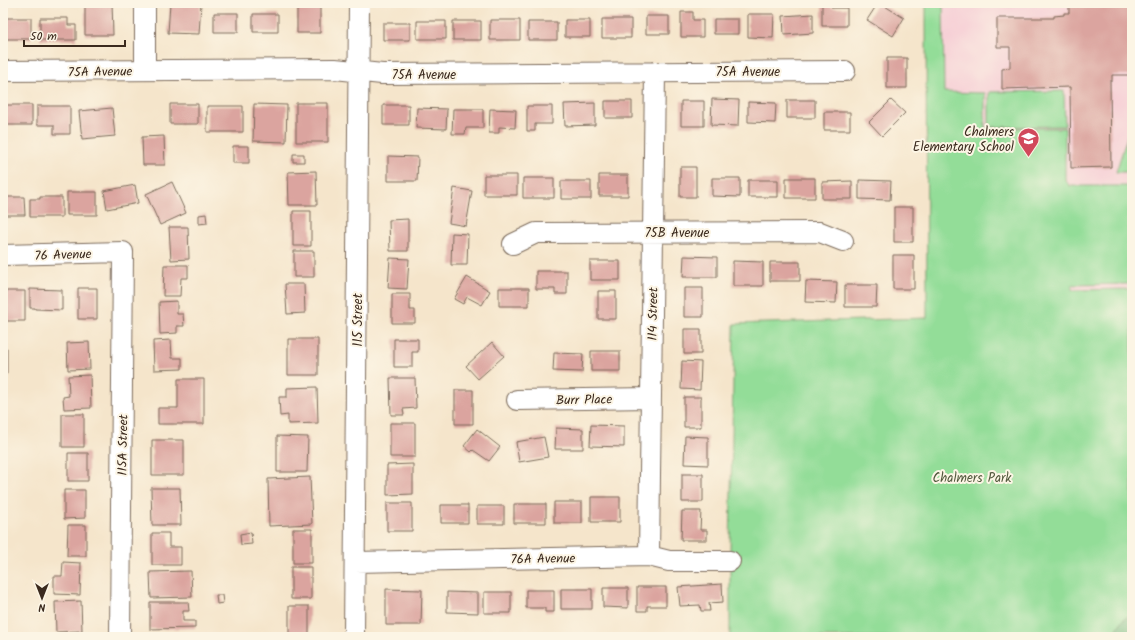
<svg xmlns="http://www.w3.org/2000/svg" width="1135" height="640" font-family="Kalam,sans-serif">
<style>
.built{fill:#f6cfd6}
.green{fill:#93dd98;stroke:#67845b}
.forest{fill:#76bc80;stroke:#58734f}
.building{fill:#dba49f}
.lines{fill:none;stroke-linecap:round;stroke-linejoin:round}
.minor-casing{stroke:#7c6b5b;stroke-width:22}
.minor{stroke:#fff;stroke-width:20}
.labels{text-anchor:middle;stroke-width:4;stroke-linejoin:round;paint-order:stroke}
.street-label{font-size:13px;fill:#3b2a1e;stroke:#fcf5e5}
.poi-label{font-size:13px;fill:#3b2a1e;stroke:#fcf5e5;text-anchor:end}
.park-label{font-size:13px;fill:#51573c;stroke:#fcf5e5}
</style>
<rect width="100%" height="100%" fill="#fcf5e5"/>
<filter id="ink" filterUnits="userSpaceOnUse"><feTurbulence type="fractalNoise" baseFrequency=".025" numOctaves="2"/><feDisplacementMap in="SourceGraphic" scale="8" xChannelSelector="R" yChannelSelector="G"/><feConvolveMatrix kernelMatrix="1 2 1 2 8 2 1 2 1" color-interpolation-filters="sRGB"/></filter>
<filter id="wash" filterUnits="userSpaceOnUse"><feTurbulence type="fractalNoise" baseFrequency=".012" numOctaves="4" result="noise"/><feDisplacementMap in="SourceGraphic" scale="16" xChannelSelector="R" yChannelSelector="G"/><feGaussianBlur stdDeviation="0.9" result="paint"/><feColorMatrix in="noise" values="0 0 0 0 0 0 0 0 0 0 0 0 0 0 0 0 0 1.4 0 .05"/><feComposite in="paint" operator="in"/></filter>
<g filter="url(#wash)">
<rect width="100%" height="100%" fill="#f5e5cb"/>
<path class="built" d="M926,3H1132V314L927,319Z"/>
<path class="green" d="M926,3H943L944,92L985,93V128H1065V180L1070,186H1132V284L1072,285V290L1132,289V637H730V552L734,324L927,318Z
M1064,91L1065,126L989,127V92Z
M1132,121V172H1116Z"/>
<path class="forest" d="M1132,613V637H1112L1122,621Z"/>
<g id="blocks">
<path class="building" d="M85,3H112L113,35H85Z
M170,3H201L199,34L168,33Z
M297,3H320V33H297Z
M822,3H832V8H847V26H822Z
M878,3H880L904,18L893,36L867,20Z
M1069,3H1132V75H1112V81H1110L1111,167L1071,168L1070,87L1002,89V69L1010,68V47H997V18H1054V16L1064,15V13H1069Z
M681,12H693V20H703V37H681Z
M214,13H238V32H214Z
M253,14H278V32H253Z
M748,14H774L773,38L748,37Z
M813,14V33L784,35L783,16Z
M646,16H669V34H646Z
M3,18H31V39H3Z
M40,18H68V25H76V40H40Z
M602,19H631V38H602Z
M714,19H738V34H714Z
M490,20H520V40H490Z
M565,20H590V37H565Z
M417,21H446V39H417Z
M453,21H481V40H453Z
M528,22H557V40H528Z
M383,23H410V40H383Z
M887,58H907V88H887Z
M712,99L739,100L738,126L711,125Z
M787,100H815V118H787Z
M891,100L905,113L882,136L869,122Z
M605,101H632V118H605Z
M681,101H704V126H681Z
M748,102L776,103L775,123L748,122Z
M296,103H328V142H296Z
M595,103V125L565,126L564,104Z
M170,104H198V124H170Z
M254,104L287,105L286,142L253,141Z
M3,105H32V125H3Z
M383,105H409V125H383Z
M37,106H70V134H54V125H37Z
M207,106H243V132H207Z
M527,106H552V124H535V131H527Z
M112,108L115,136L82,139L79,111Z
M417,108L447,109L446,129L416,128Z
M453,109H483V128H466L465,134H452Z
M490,109L516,110L515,128L499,127V133H489Z
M824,112H850V130H824Z
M164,136L165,165H143L142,137Z
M233,146H249V163H233Z
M293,154H304V162H293Z
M388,156L418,157L417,181H388Z
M680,167H696V197H680Z
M316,171L317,205H289L288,172Z
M484,175H517V195H484Z
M599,175H628V196H599Z
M523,178H554V198H523Z
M712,178H740V197L712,196Z
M786,178H815V198H786Z
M748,180H778V197H748Z
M859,180L891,181L890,200L859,199Z
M561,181H591V199H561Z
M852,181V199H822V182Z
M172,182L186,213L160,225L146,194Z
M135,185L138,203L107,209L104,191Z
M454,188L472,191L466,226L449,223Z
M67,192H97V215H67Z
M3,197H24L25,215H3Z
M40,197H62V217H30V199H40Z
M894,207H913V242H894Z
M293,211H311V246H293Z
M206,214L207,223L199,224V215Z
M408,219V251H390L389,220Z
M169,227H188L189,259L171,260Z
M452,233L468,234L467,265H451Z
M294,251H314V277H294Z
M893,255H914V289H893Z
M684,256L717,257V277H683Z
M390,258L409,259L407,289L388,288Z
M590,261H620V280H590Z
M733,261L763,262V286H733Z
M770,262H800V281H770Z
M164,265H188V278H181L180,296H163Z
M536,271H567V294H555V289H536Z
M467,277L490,291L482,305L467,297L463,304L454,299Z
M806,281L837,282L836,303L805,302Z
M285,284H304L305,313L287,314Z
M845,285H877L876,307H845Z
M78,288H97V319H78Z
M499,288H529V306H499Z
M684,288H703V317H684Z
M30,289L62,290V310L35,309V308H30Z
M3,291H25V321H3Z
M598,291H616V319H598Z
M392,294H410V310H415V323H392Z
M177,301V314H183L184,326H177V333L160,334L159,302Z
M684,329H701V354H684Z
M288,339H318V375H288Z
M394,339H418V352H412V367H394Z
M171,340L172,358H182V369L154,370L153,341Z
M89,342L90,369L68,370L67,343Z
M492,342L504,356L478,379L466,366Z
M3,348H7V374H3Z
M591,351H620V371H591Z
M554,353L583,354L582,372L553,371Z
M682,361L701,362L700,390L681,389Z
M90,375L91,408L64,409L63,397L69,396L68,376Z
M390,378H415L416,408L403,409L404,415H391Z
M178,379H204V424H158V408H178Z
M317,387L318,423L288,424V415L280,416L279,397H287V388Z
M455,390H473V424H455Z
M684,397H701V427H684Z
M62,414H84V447H62Z
M390,423H415V457H390Z
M591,425L624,426V447L590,446Z
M556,428L583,429V449H555Z
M477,429L500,447L489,461L473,450L471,452L464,446Z
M277,436L308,437L307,472H277Z
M685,436L708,437V465L684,464Z
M544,437L548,457L519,462L516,442Z
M152,440H184V475H152Z
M68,453H88V481H68Z
M413,464V494L387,495V465Z
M682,474H703V502H682Z
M310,477L312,524L269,526L268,479Z
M151,488H180L181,525H152Z
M64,490H85V518L64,519Z
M591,497H620V522H591Z
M554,502H582V523H554Z
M387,503H412V531H387Z
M514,504H546V523H514Z
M441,505H468V523H441Z
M477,506H504V524H477Z
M682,511H701L700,530H707V540H681Z
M68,525H86V556H67Z
M293,529H312V563H293Z
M251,532L252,544L241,545L240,534Z
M152,533H169V547H181V565H152Z
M63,562L81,563L80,595L54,594V576H62Z
M291,567H311V599H291Z
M191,571L192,597L151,598L150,572Z
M722,584L723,602L709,603L710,611H701L700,605L680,606L678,587Z
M637,587H666V606H647V611H637Z
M603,588H628V608L603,607Z
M386,589L422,590L421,625H386Z
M561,589H592V609H561Z
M526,590H554V612H545V608H526Z
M447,592L478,593V613L447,612Z
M484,592H511V613H484Z
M216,595H222L223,603L217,604Z
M81,601L82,631L56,632L55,602Z
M150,602H188L189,611H183V621H195V628L150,629Z
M289,606H309V635H289Z"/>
</g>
</g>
<g filter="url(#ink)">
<use href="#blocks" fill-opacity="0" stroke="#7c6b5b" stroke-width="1"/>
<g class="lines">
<defs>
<path id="minor" d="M145,70V3
M3,71L335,69L382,74L845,71
M513,244L536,233L820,232L843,241
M3,255L123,252L120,637
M517,400L651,398
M649,556L655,72
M355,562L649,556L669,561H730
M354,637L359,3"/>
</defs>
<use href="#minor" class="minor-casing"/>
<use href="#minor" class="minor"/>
</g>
</g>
<defs>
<symbol id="school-pin" viewBox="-11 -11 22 30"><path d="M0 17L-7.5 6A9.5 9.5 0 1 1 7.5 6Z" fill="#d1495b" stroke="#fcf5e5"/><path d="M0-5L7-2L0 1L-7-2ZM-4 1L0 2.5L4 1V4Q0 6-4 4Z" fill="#fff"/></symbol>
</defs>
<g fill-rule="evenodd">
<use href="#school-pin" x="1016" y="126" width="25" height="34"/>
</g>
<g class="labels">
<g class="street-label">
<text transform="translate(100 71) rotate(-1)" y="5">75A Avenue</text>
<text x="748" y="76">75A Avenue</text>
<text x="424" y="79">75A Avenue</text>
<text x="677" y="237">75B Avenue</text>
<text transform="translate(63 254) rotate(-2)" y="5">76 Avenue</text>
<text transform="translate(652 314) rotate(-89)" y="5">114 Street</text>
<text transform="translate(357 320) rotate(-90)" y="5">115 Street</text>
<text transform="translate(584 399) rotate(-1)" y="5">Burr Place</text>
<text transform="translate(122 445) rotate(-89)" y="5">115A Street</text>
<text transform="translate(543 558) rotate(-1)" y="5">76A Avenue</text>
</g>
<g class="poi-label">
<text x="1014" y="136">Chalmers<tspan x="1014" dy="15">Elementary School</tspan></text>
</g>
<g class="park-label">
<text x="972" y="482">Chalmers Park</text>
</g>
</g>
<rect width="1135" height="640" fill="none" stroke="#fcf5e5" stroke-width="16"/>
<g transform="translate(42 598) rotate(180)" stroke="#fcf5e5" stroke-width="3" paint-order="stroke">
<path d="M0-3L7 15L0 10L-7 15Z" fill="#3b2a1e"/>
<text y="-6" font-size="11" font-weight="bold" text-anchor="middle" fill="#3b2a1e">N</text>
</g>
<path d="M24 40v6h101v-6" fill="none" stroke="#3b2a1e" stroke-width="2"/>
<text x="30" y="40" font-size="12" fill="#3b2a1e" stroke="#fcf5e5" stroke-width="3" paint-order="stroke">50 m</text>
</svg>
